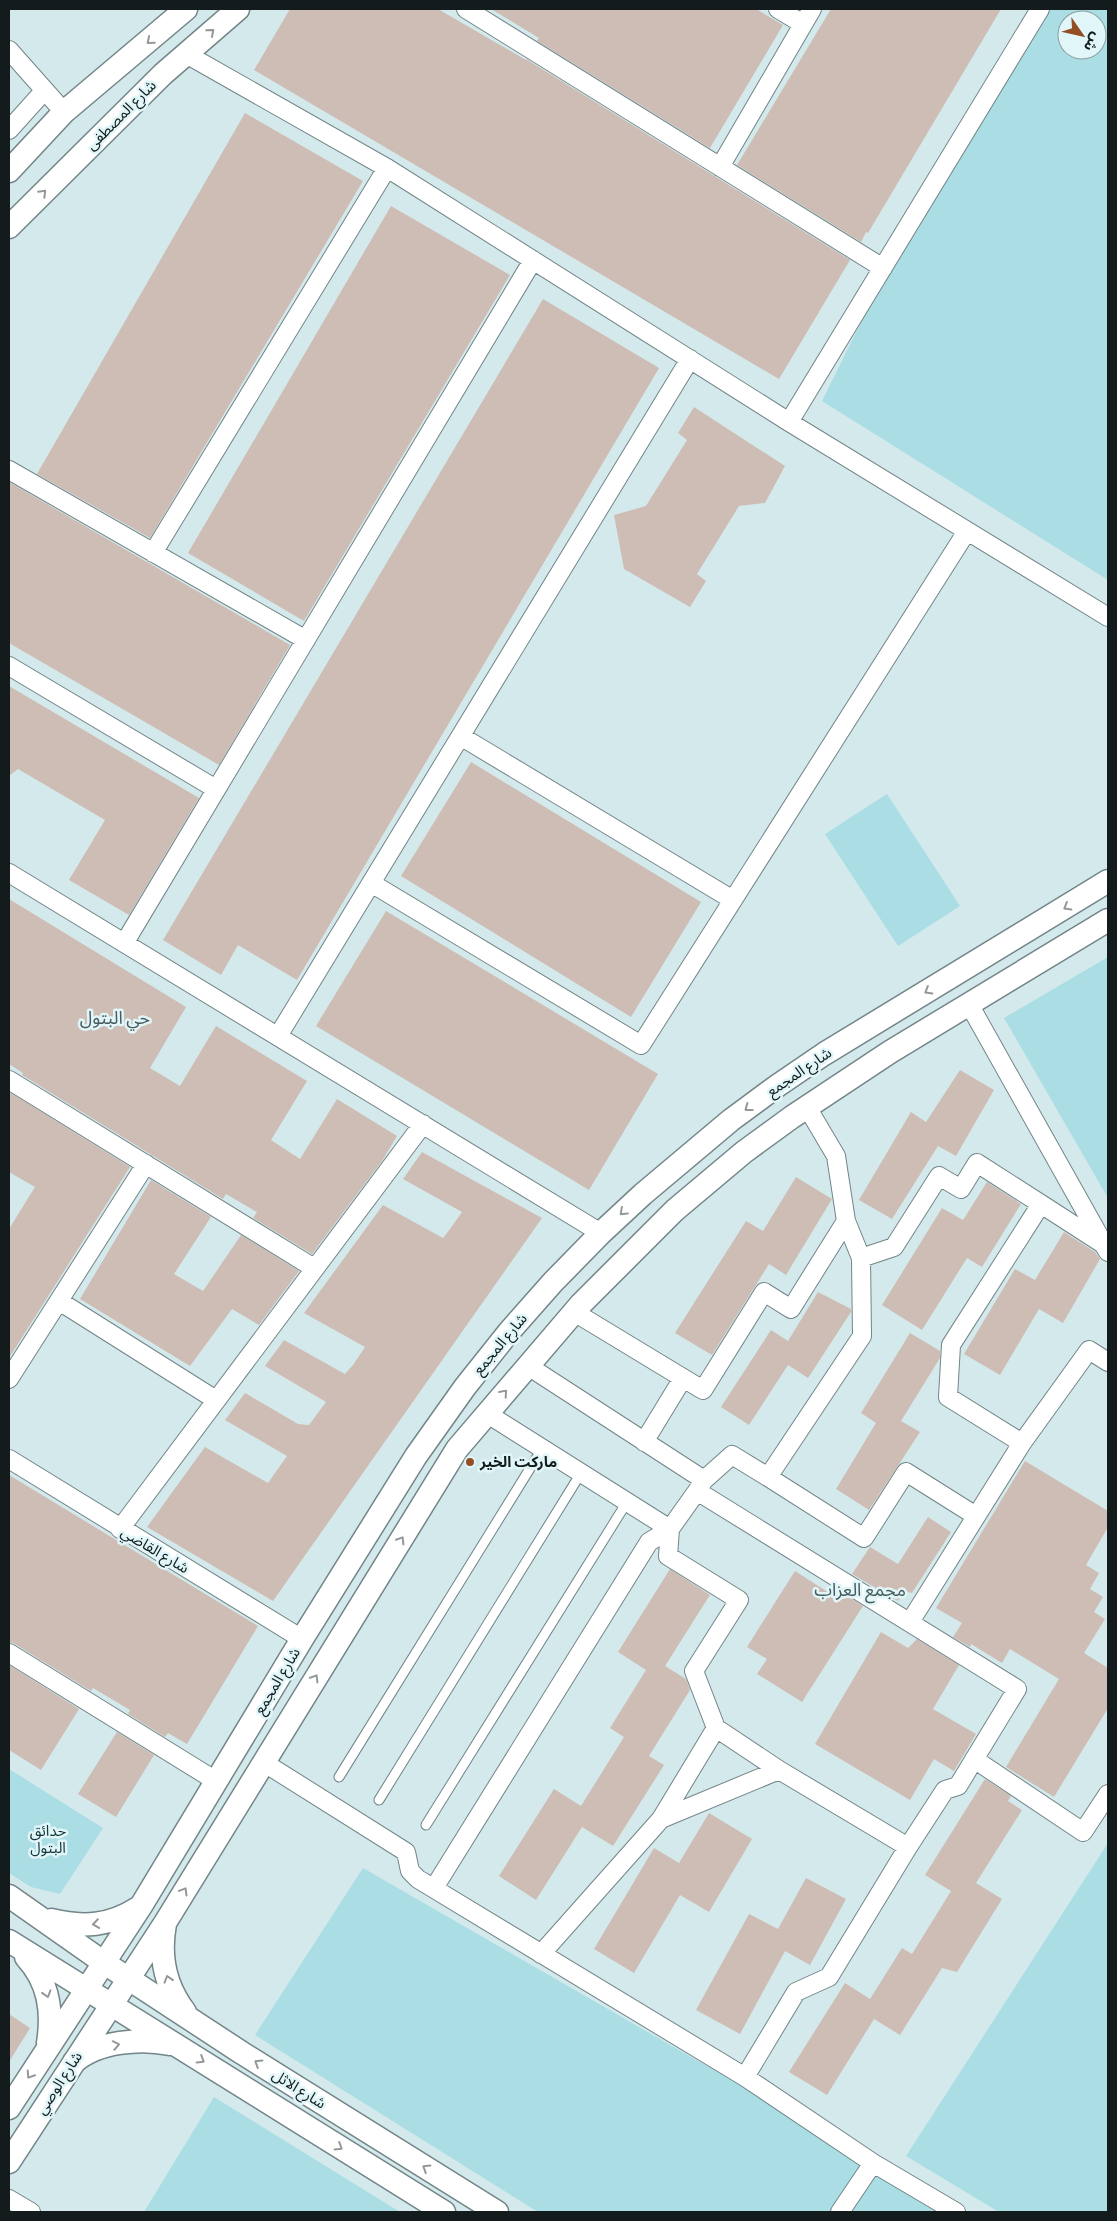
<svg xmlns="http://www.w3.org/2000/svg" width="1117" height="2221" font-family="Manrope,'Noto Sans Arabic',sans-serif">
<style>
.green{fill:#aadde4;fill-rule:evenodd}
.building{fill:#cebdb4}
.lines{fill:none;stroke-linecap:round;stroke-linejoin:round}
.service-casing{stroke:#728588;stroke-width:11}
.minor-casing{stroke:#728588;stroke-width:20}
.tertiary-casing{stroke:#728588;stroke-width:25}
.service{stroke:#fff;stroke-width:9}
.minor{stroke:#fff;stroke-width:18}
.tertiary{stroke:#fff;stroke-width:22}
.oneway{stroke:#959899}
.poi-dot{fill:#934f23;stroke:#e1f6f9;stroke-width:2}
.labels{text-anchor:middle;stroke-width:5;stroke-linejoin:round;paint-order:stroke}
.street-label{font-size:15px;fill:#131b1c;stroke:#e1f6f9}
.poi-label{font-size:15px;font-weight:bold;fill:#131b1c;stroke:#e1f6f9;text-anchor:start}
.park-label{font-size:15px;fill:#143438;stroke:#e1f6f9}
.quarter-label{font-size:18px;fill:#495b5d;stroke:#e1f6f9}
</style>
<rect width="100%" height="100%" fill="#d4e9ec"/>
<path class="green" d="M1047,9H1108V580L822,401L868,308ZM1067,20H1097V50H1067Z
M887,794L960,906L898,946L825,834Z
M1108,957V1198L1004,1018Z
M9,1769L103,1828L60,1894L31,1887L9,1873Z
M1108,1843V2212H999L906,2156Z
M363,1868L889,2171L956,2212H538L255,2035Z
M214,2097L400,2212H144Z"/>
<path class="building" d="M290,9H438L526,60V59L850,260L779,379L254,70Z
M491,9H756L783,25L710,148L537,41L539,38Z
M831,9H1001L868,233L866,232L861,242L737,165Z
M245,113L363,181L150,538L37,474Z
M391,206L510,275L304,621L188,553Z
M543,299L659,368L297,980L238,945L221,975L163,940Z
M694,407L785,466L765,503L739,506L697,574L706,581L690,607L624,569L614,515L646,506L687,440L678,433Z
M9,482L290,645L219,765L9,643Z
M9,686L199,798L129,915L69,880L105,820L18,769L9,776Z
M471,762L701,902L631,1017L401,876Z
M9,899L186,1007L150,1068L180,1086L216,1026L307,1081L271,1140L300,1159L337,1099L397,1136L382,1161L312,1254L253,1218L257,1212L226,1194L223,1199L22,1075L23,1073L9,1064Z
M386,911L658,1074L589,1190L316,1026Z
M960,1070L994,1090L956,1156L938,1146L892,1219L859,1200L911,1112L926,1122Z
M11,1093L130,1167L9,1358V1229L35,1187L9,1172V1096Z
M422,1152L542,1218L273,1601L147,1527L205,1447L268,1483L287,1456L225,1420L245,1393L298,1424L309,1425L326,1402L265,1366L284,1340L345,1374L353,1365L365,1347L304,1313L383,1205L443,1238L450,1229L462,1212L403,1179Z
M796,1177L832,1199L786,1275L769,1264L712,1355L675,1333L746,1221L763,1231Z
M151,1180L211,1217L174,1274L203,1291L241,1235L299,1271L259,1325L232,1309L190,1366L80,1299Z
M987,1182L1021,1204L982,1267L967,1258L922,1330L882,1305L942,1208L963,1220Z
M1064,1232L1095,1252L1100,1259L1063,1323L1039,1309L1000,1375L964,1354L1015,1269L1035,1280Z
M818,1292L851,1309V1312L808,1378L788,1365L749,1425L721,1407L771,1330L788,1341Z
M910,1333L940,1351V1358L901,1421L920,1432L869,1510L836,1489L876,1423L861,1413Z
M1025,1461L1108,1511V1527L1086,1565L1099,1573L1090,1589L1103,1597L1094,1612L1105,1619L1084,1653L1108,1668V1708L1054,1797L1006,1767L1059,1679L1010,1649L1002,1663L971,1644L970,1647L953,1637L962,1623L936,1608Z
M9,1475L258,1626L187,1744L168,1733L165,1737L128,1714L130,1710L93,1688L91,1691L15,1644L9,1642Z
M928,1517L951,1532L912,1593L904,1591L898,1601L852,1574L870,1547L898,1564Z
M670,1569L710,1595L665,1666L686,1679L690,1690L649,1756L664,1765L613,1846L582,1827L536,1900L499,1876L554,1789L581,1806L624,1737L610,1728L646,1670L618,1652Z
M795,1571L837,1598L840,1592L863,1606L802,1702L757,1674L767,1659L747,1647Z
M881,1632L908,1648L917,1639L959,1665L933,1709L976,1734L954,1771L934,1759L910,1800L815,1744Z
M9,1665L79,1709L41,1770L9,1750Z
M117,1732L154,1755L116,1817L78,1794Z
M985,1779L1011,1796L1008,1801L1022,1810L976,1883L1002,1899L957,1972L942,1968L900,2035L874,2019L827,2095L789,2072L845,1983L870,1999L902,1948L912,1954L951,1891L925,1875Z
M709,1813L752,1839L709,1912L680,1895L634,1973L594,1949L654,1848L679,1863Z
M806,1878L846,1899L810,1965L785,1951L740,2034L696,2010L749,1914L778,1929Z
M9,2014L30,2028L9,2062Z"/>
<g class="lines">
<defs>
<path id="service" d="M339,1777L542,1449
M379,1800L581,1473
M426,1825L627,1502"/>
<path id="minor" d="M466,9L883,268
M778,9L803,24
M9,50L64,112
M186,54L387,168L789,422L1108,617
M9,130L44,91
M720,167L812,9
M789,422L1040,9
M9,470L306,640
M153,553L387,168
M9,666L216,789
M462,737L733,900
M9,873L601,1233
M371,883L641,1045L967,531
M125,942L533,260
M969,1004L1102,1241
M278,1036L690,359
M9,1080L314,1268
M861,1258L894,1247L939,1176L961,1189L977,1163L1041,1204
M59,1301L216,1400
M574,1312L683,1378L644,1442
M528,1366L704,1480L697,1491L1017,1689L958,1786L945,1790L908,1847
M683,1378L703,1390L764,1292L791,1309L846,1221L836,1156L807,1107
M9,1379L146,1164
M1022,1443L1089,1350L1108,1362
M9,1459L302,1639
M768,1477L864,1538L906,1472L976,1516
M704,1480L732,1455L768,1477L862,1336L861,1258L846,1221
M120,1529L423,1124
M910,1622L1022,1443L948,1397L951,1345L1041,1204L1103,1244L1108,1252
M9,1653L216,1781
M716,1728L779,1770
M974,1759L1083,1832L1108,1794
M263,1762L406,1852L410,1871L418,1879L745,2077L873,2163L956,2212
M661,1819L716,1728L694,1671L739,1600L668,1556L670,1529L697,1491
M434,1888L649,1542L670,1529L486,1413
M541,1954L661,1819L779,1770L908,1847L829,1977L796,1992L745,2077
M9,2199L31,2212
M840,2212L873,2163"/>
<path id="tertiary" d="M9,171L64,112L186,9
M9,227L163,74L238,9
M9,1896L103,1962L242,2053L497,2212
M51,1920C83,1928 110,1926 138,1908
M165,1924C159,1956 165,1986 185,2012
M9,1941L444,2212
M26,1957C49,1982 53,2011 48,2043
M74,2062C98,2041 141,2038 170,2044
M9,2108L141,1906L302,1639L416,1456L465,1387L508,1333L553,1282L601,1233L643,1194L731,1120L777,1086L824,1054L1108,881
M9,2162L165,1923L457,1449L581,1304L675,1210L744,1152L792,1117L890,1052L1108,920"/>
</defs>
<use href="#service" class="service-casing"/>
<use href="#minor" class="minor-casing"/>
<use href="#tertiary" class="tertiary-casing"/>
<use href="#service" class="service"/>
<use href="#minor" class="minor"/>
<use href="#tertiary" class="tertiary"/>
</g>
<defs><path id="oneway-chevron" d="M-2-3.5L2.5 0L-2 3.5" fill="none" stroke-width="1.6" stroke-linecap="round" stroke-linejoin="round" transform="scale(1.25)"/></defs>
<g class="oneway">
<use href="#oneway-chevron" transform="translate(211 32) rotate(-41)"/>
<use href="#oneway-chevron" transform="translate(150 41) rotate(140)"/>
<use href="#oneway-chevron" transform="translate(43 193) rotate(-45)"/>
<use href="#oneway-chevron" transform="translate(1067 907) rotate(149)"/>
<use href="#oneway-chevron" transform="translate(928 991) rotate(149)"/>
<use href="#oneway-chevron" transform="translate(748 1108) rotate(143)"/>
<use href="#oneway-chevron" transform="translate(623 1212) rotate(137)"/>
<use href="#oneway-chevron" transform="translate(504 1393) rotate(-49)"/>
<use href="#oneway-chevron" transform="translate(401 1540) rotate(-58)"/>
<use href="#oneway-chevron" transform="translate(315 1678) rotate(-58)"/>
<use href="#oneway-chevron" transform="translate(184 1891) rotate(-59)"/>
<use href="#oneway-chevron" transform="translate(96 1924) rotate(172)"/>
<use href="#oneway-chevron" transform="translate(168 1979) rotate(-107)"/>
<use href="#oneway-chevron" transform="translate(47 1994) rotate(73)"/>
<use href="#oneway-chevron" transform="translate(116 2045) rotate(-11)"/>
<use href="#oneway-chevron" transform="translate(201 2060) rotate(32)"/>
<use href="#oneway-chevron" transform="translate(258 2063) rotate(-148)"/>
<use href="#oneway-chevron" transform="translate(30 2075) rotate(123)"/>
<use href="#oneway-chevron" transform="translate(339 2147) rotate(32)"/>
<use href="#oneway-chevron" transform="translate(426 2168) rotate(-148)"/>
</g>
<circle class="poi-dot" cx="470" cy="1462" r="5"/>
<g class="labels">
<g class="street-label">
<text transform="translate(121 115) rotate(-45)" y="5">شارع المصطفى</text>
<text transform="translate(799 1072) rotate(-34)" y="5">شارع المجمع</text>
<text transform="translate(500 1344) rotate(-50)" y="5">شارع المجمع</text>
<text transform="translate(155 1550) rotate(31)" y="5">شارع القاضي</text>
<text transform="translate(277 1681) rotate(-59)" y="5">شارع المجمع</text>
<text transform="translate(59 2083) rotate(-57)" y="5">شارع الوصي</text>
<text transform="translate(299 2089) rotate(32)" y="5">شارع الاثل</text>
</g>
<g class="poi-label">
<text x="480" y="1467">ماركت الخير</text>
</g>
<g class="park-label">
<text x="48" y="1836">حدائق<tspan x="48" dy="17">البتول</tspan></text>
</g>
<g class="quarter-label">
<text x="115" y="1024">حي البتول</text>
<text x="860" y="1596">مجمع العزاب</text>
</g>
</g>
<rect width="1117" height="2221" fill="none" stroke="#131b1c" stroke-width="20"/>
<g transform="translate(1082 35) rotate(124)"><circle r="24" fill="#e1f6f9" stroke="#8f9ea1"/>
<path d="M0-4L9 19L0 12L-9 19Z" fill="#934f23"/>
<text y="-8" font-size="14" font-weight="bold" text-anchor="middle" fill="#131b1c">ش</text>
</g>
</svg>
